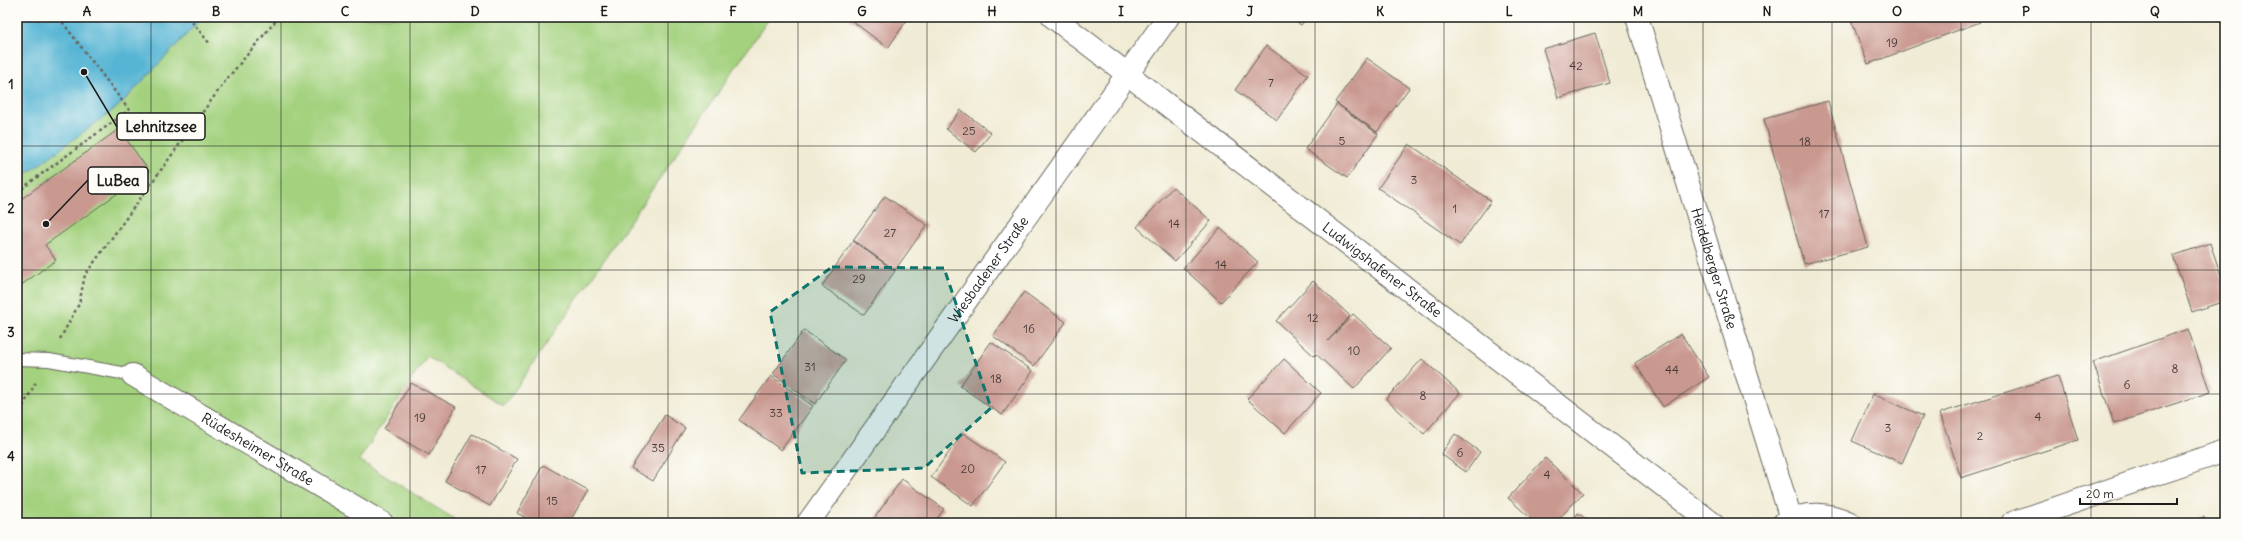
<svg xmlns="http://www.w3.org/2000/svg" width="2242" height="540" font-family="Delius,sans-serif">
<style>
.green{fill:#a3d17e;stroke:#60764d}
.water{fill:#56b5d4;stroke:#396878}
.building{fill:#c9988f}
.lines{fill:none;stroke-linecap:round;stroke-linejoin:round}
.service-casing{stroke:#66645c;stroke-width:14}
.minor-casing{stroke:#66645c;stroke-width:24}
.path{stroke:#66645c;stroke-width:2.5;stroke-dasharray:3 3;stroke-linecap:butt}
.service{stroke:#fff;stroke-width:12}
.minor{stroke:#fff;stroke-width:22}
.marked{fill:#0f766e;fill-opacity:0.2;stroke:#0f766e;stroke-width:3;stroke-dasharray:8 5;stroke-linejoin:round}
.grid{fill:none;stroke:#1c1c1c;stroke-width:1;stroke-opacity:0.55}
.labels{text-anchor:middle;stroke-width:3;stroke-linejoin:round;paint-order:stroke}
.number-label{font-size:12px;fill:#473b39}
.street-label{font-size:14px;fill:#1c1c1c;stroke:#fdfcf7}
.leader{fill:none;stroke:#1c1c1c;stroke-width:1.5}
.callout-dot{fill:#1c1c1c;stroke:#fdfcf7;stroke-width:1.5}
.callout{fill:#fdfcf7;stroke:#1c1c1c;stroke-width:1.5}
.callout-label{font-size:15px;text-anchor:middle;font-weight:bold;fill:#1c1c1c}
.neatline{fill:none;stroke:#1c1c1c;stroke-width:1.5}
.grid-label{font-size:13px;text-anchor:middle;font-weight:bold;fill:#1c1c1c}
</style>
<rect width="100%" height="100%" fill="#fdfcf7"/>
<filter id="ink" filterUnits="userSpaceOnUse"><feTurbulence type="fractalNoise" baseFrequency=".025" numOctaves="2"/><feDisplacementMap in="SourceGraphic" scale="8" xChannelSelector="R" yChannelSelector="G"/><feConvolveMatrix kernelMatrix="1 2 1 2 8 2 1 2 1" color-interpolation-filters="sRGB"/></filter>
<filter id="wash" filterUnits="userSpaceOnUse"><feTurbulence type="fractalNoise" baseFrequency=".012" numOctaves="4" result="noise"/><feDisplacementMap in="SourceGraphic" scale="16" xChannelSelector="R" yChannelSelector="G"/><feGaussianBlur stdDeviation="0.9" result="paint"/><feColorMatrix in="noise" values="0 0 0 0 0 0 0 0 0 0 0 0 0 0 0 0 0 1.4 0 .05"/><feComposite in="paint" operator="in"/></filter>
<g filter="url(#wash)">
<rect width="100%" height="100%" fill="#f0ebd4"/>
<path class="green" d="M203,17H770L504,406L427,356L359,460L461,523H17V181L120,105Z"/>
<path class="water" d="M17,17H203L120,105L17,181Z"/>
<g id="blocks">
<path class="building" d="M847,17H909L888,48Z
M1290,17H1307L1301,25Z
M1850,17H1978L1980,22L1868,64Z
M1595,33L1610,83L1558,98L1543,49Z
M1266,46L1308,75L1277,120L1235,90Z
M1367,58L1409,88L1377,132L1335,102Z
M1828,101L1868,247L1804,264L1764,119Z
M1337,104L1378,134L1347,178L1305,149Z
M961,110L991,133L976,152L946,129Z
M119,129L149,171L45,245L56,260L17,288V202Z
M1409,144L1491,201L1460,245L1378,188Z
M1173,187L1211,221L1175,261L1137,227Z
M885,196L927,225L895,270L853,240Z
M1220,228L1258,262L1221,302L1183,268Z
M853,241L895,271L864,315L822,286Z
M2210,243L2225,287V301L2192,312L2173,256Z
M1313,281L1350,316L1328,341L1353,314L1391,348L1354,389L1316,354L1314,356L1276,321Z
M1024,292L1066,322L1034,366L993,336Z
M2188,329L2210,392L2114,424L2093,362Z
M804,330L846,360L815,404L773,374Z
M1681,334L1709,377L1663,407L1635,363Z
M991,342L1033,371L1002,415L960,386Z
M1284,359L1321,393L1285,433L1247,399Z
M1422,359L1460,393L1424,434L1386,399Z
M771,376L813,406L781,450L739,420Z
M2058,376L2078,440L1961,478L1940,413Z
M411,383L456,407L429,455L384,429Z
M1873,394L1923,416L1902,463L1852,441Z
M665,415L685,428L653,481L631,468Z
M963,433L1005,462L973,506L931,477Z
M472,434L517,459L490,506L445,481Z
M1455,434L1480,452L1466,472L1441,454Z
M1545,458L1583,493L1555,523H1536L1508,498Z
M543,465L588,490L569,523H535L517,513Z
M902,479L944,509L934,523H871Z
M1578,513L1592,523H1571Z
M2204,517L2206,523H2189Z"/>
</g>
</g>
<g filter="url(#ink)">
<use href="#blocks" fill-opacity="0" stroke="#66645c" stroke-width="1"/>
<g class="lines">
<defs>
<path id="service" d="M17,359L49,360L133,375"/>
<g id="minor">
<path id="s1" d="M1053,17L1712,523"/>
<path id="s2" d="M1637,17L1791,519"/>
<path id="s3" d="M133,375L382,523"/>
<path id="s4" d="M808,523L1168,17"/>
<path d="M1784,523C1805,511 1829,513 1850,523"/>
<path d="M2012,523L2225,451"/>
</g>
</defs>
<use href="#service" class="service-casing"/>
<use href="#minor" class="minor-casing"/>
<path class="path" d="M188,17L210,44
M17,192L129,110L60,19
M60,339L79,304L85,275L226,80L279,17
M17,417L36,382"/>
<use href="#service" class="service"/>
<use href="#minor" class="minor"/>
</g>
</g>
<path class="marked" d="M832,267L944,268L991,408L924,468L802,473L770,312Z"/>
<path class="grid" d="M151,17V523M281,17V523M410,17V523M539,17V523M668,17V523M798,17V523M927,17V523M1056,17V523M1186,17V523M1315,17V523M1444,17V523M1574,17V523M1703,17V523M1832,17V523M1961,17V523M2091,17V523M17,146H2225M17,270H2225M17,394H2225"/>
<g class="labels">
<g class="number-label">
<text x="1892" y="47">19</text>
<text x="1576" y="70">42</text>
<text x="1271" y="87">7</text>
<text x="969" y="135">25</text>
<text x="1342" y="145">5</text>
<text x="1805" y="146">18</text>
<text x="1414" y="184">3</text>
<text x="1455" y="213">1</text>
<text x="1824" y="218">17</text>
<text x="1174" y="228">14</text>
<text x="890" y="237">27</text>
<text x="1221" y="269">14</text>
<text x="859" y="283">29</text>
<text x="1313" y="322">12</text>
<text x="1029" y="333">16</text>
<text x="1354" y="355">10</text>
<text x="810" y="371">31</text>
<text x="2175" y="373">8</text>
<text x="1672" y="374">44</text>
<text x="996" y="383">18</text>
<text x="2127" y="389">6</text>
<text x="1423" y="400">8</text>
<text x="776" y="417">33</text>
<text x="2038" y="421">4</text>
<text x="420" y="422">19</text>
<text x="1888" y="432">3</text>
<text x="1980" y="440">2</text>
<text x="658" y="452">35</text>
<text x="1460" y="457">6</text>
<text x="968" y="473">20</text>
<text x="481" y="474">17</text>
<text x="1547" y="479">4</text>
<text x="552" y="505">15</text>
</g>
<g class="street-label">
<text dy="5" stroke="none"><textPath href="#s2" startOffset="263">Heidelberger Straße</textPath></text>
<text dy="5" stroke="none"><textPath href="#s4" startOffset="311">Wiesbadener Straße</textPath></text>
<text dy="5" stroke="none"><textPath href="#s1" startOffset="415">Ludwigshafener Straße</textPath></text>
<text dy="5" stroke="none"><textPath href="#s3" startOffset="145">Rüdesheimer Straße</textPath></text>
</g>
</g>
<path class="leader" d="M84 72L117 127M46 224L88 180"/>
<g class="callout-dot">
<circle cx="84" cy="72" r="4"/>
<circle cx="46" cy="224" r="4"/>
</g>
<g class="callout">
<rect x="117" y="113" width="88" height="27" rx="4"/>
<rect x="88" y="167" width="60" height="27" rx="4"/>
</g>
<g class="callout-label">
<text x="161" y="132">Lehnitzsee</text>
<text x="118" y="186">LuBea</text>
</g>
<rect width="2242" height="540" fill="none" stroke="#fdfcf7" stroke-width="44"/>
<path d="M2080 498v6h97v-6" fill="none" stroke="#1c1c1c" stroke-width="2"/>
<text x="2086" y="498" font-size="12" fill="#1c1c1c" stroke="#fdfcf7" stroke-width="3" paint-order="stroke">20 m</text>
<rect x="22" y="22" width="2198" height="496" class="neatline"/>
<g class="grid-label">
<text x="87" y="16">A</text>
<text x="216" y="16">B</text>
<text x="345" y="16">C</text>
<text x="475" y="16">D</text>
<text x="604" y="16">E</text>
<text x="733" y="16">F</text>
<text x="862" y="16">G</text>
<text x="992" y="16">H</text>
<text x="1121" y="16">I</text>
<text x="1250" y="16">J</text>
<text x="1380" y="16">K</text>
<text x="1509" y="16">L</text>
<text x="1638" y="16">M</text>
<text x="1767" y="16">N</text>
<text x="1897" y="16">O</text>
<text x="2026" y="16">P</text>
<text x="2155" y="16">Q</text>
<text x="11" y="89">1</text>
<text x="11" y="213">2</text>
<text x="11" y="337">3</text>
<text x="11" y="461">4</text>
</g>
</svg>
